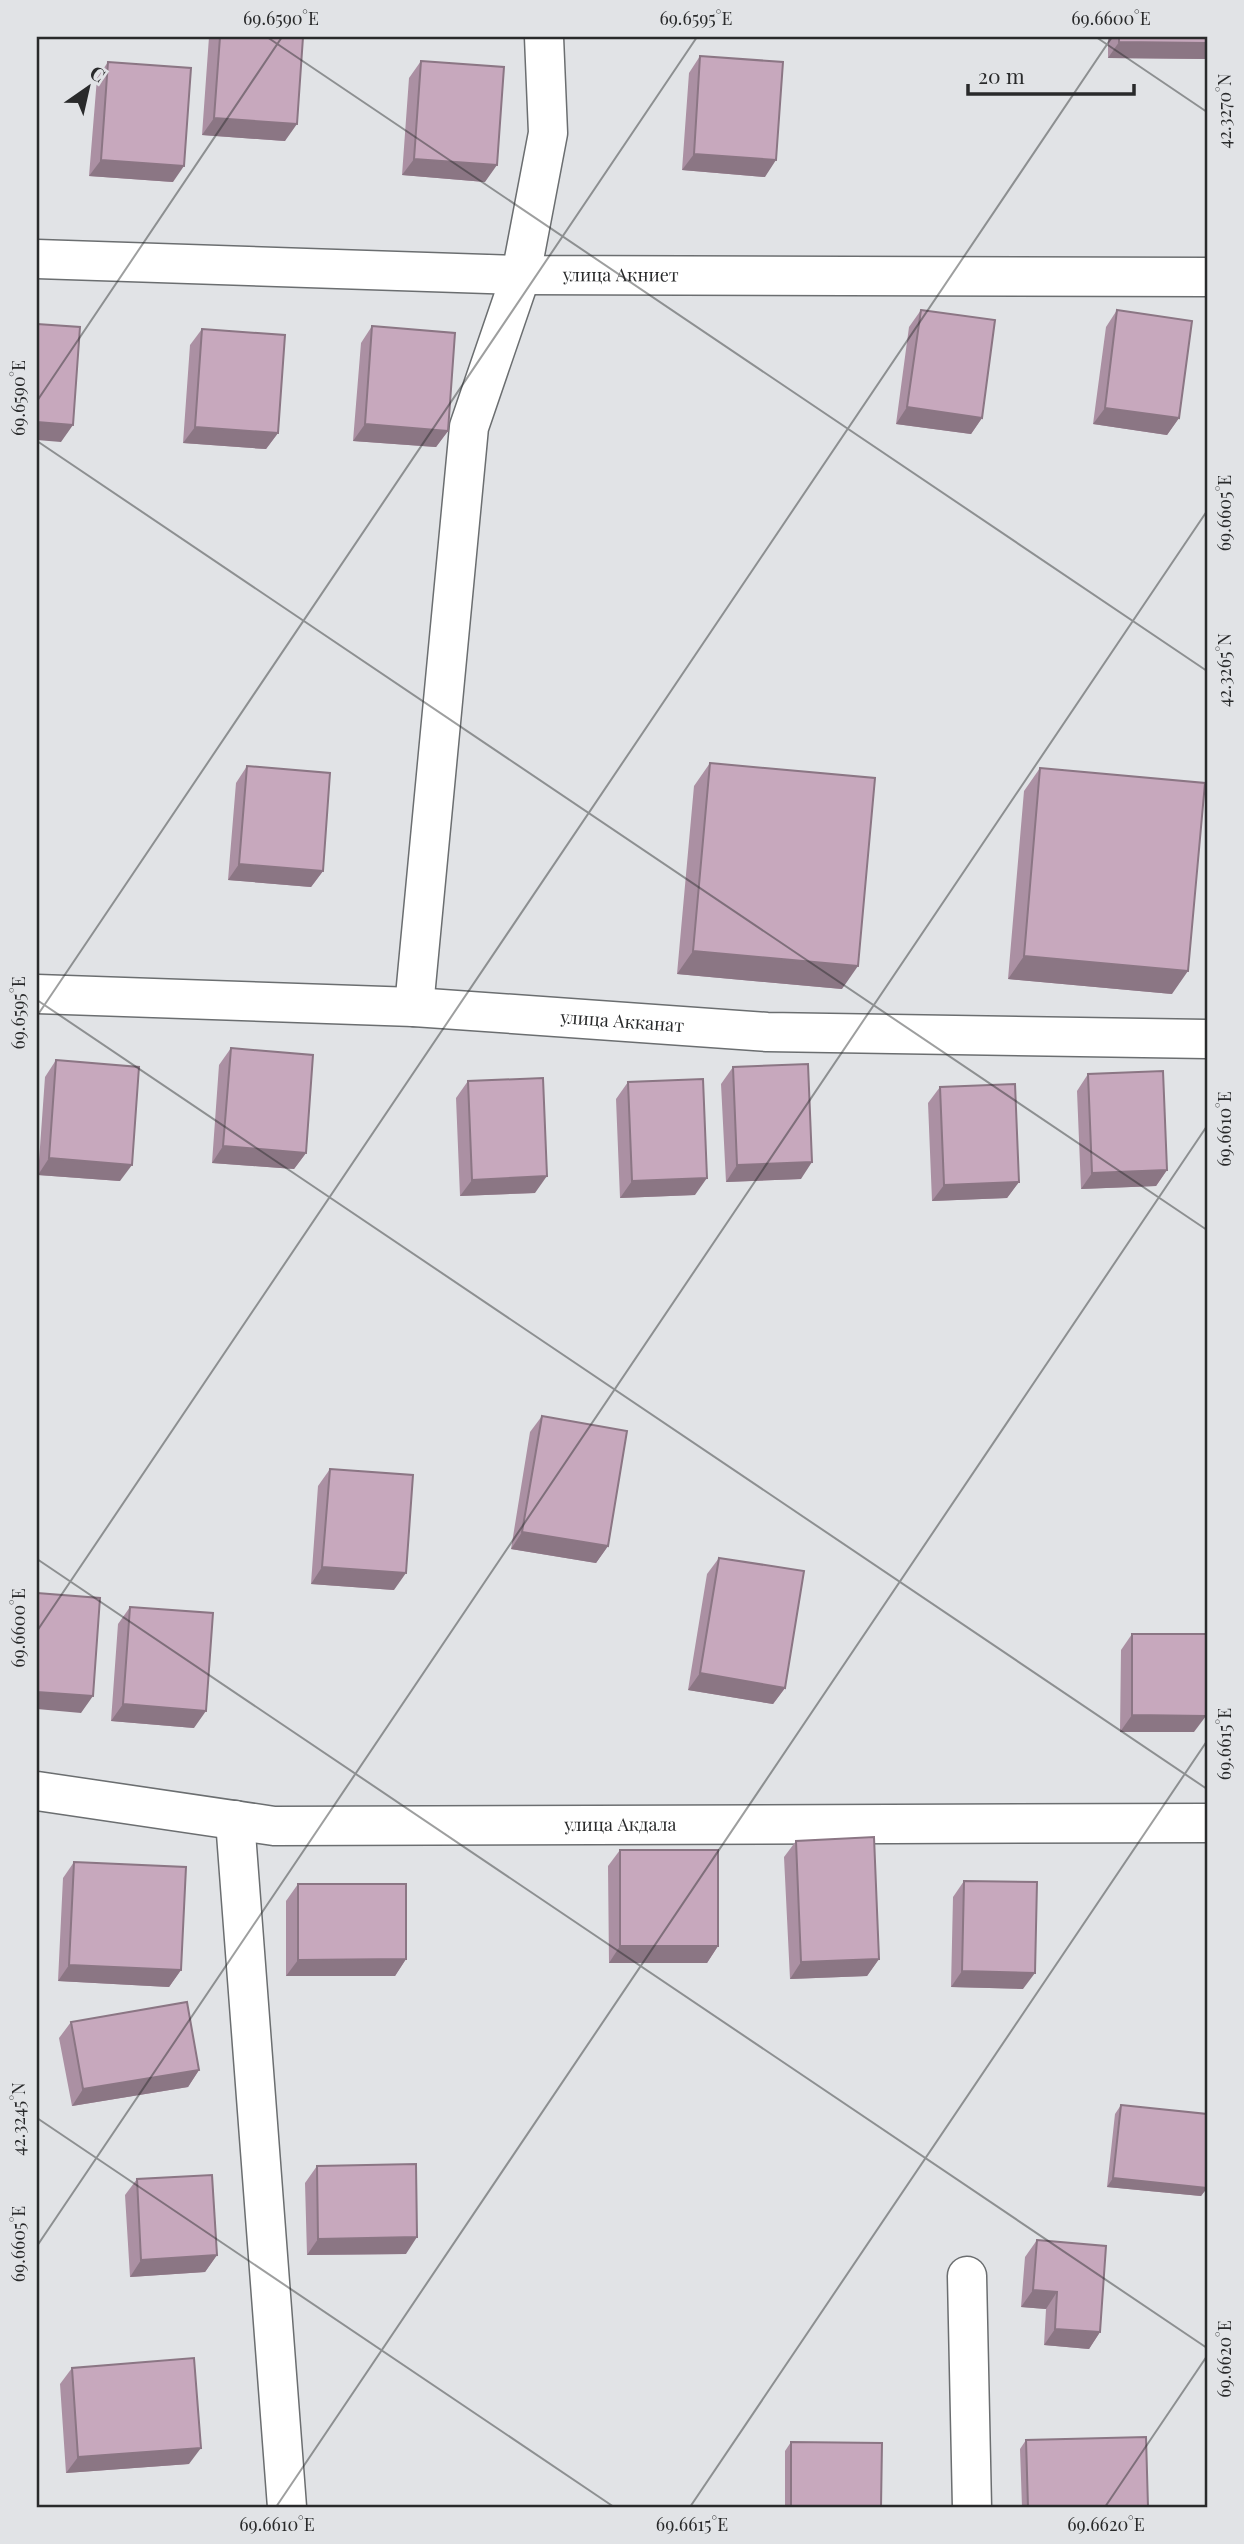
<svg xmlns="http://www.w3.org/2000/svg" width="1244" height="2544" font-family="'Playfair Display',serif">
<style>
.lines{fill:none;stroke-linecap:round;stroke-linejoin:round}
.minor-casing{stroke:#6b6e70;stroke-width:41}
.minor{stroke:#fff;stroke-width:38}
.wall{fill:#ab90a3}
.shaded-wall{fill:#8b7684}
.building{fill:#c7a8bd;stroke:#8b7684;stroke-width:2}
.ticks{fill:none;stroke:#292a2b;stroke-width:2;stroke-opacity:0.45}
.labels{text-anchor:middle;stroke-width:7;stroke-linejoin:round;paint-order:stroke}
.street-label{font-size:18px;fill:#292a2b;stroke:#e1e3e6}
.neatline{fill:none;stroke:#292a2b;stroke-width:2.5}
.ticks-label{font-size:18px;text-anchor:middle;fill:#292a2b}
</style>
<rect width="100%" height="100%" fill="#e1e3e6"/>
<g class="lines">
<defs>
<g id="minor">
<path id="s1" d="M37,259L521,275L1207,277"/>
<path id="s2" d="M37,994L414,1007L767,1032L1207,1039"/>
<path d="M414,1007L469,427L521,275L548,133L544,37"/>
<path id="s3" d="M37,1791L274,1826L1207,1823"/>
<path d="M235,1820L287,2507"/>
<path d="M967,2276L972,2507"/>
</g>
</defs>
<use href="#minor" class="minor-casing"/>
<use href="#minor" class="minor"/>
</g>
<path class="wall" d="M209,37H303L285,141L202,135Z
M1108,37H1207V59L1108,58Z
M700,56L765,177L682,170L689,73Z
M421,61L485,182L402,175L409,78Z
M108,62L173,182L89,176L97,78Z
M921,310L982,418L971,434L896,424L909,327Z
M1117,310L1179,418L1167,435L1093,424L1106,327Z
M372,326L448,431L436,447L353,441L361,343Z
M202,329L278,433L266,449L183,443L190,345Z
M710,763L842,989L677,974L694,786Z
M247,766L323,871L311,887L228,880L236,783Z
M1040,768L1172,994L1008,979L1024,791Z
M231,1048L306,1153L294,1169L212,1163L219,1065Z
M56,1060L120,1181L38,1175L45,1077Z
M733,1067L801,1179L726,1182L721,1084Z
M1088,1074L1167,1170L1156,1186L1081,1189L1077,1091Z
M468,1081L535,1193L460,1196L456,1098Z
M628,1082L695,1195L620,1198L616,1099Z
M940,1087L1019,1182L1007,1198L932,1201L928,1103Z
M542,1416L608,1546L596,1563L511,1549L530,1432Z
M330,1469L394,1590L311,1584L318,1486Z
M719,1558L785,1688L773,1704L688,1690L707,1574Z
M130,1607L194,1728L111,1721L118,1624Z
M1132,1634L1194,1732H1120L1121,1650Z
M796,1841L879,1959L867,1976L790,1979L784,1857Z
M620,1850L718,1946L707,1963H609L608,1866Z
M74,1862L181,1970L169,1987L58,1981L63,1878Z
M964,1881L1023,1989L951,1987L953,1897Z
M298,1884L406,1959L395,1976H286V1901Z
M71,2022L199,2070L188,2087L72,2106L59,2038Z
M1121,2105L1207,2188L1201,2196L1107,2187L1115,2114Z
M317,2166L406,2254L307,2255L305,2183Z
M137,2179L217,2255L205,2272L130,2277L125,2195Z
M1037,2240L1100,2332L1089,2349L1044,2345L1046,2309L1021,2307L1025,2257Z
M72,2368L189,2464L66,2473L60,2384Z
M1026,2440L1148,2507H1022L1020,2449Z
M791,2442L881,2507H785V2451Z"/>
<path class="shaded-wall" d="M1119,42L1207,43V59L1108,58Z
M214,118L297,124L285,141L202,135Z
M694,154L776,160L765,177L682,170Z
M414,159L497,165L485,182L402,175Z
M101,160L184,166L173,182L89,176Z
M907,407L982,418L971,434L896,424Z
M1105,408L1179,418L1167,435L1093,424Z
M37,422L73,425L61,442L37,440Z
M365,424L448,431L436,447L353,441Z
M195,427L278,433L266,449L183,443Z
M239,864L323,871L311,887L228,880Z
M693,951L858,966L842,989L677,974Z
M1024,956L1188,971L1172,994L1008,979Z
M223,1146L306,1153L294,1169L212,1163Z
M49,1158L132,1165L120,1181L38,1175Z
M812,1162L801,1179L726,1182L737,1165Z
M1167,1170L1156,1186L1081,1189L1092,1173Z
M547,1176L535,1193L460,1196L472,1180Z
M707,1178L695,1195L620,1198L632,1181Z
M1019,1182L1007,1198L932,1201L944,1185Z
M522,1532L608,1546L596,1563L511,1549Z
M322,1567L406,1573L394,1590L311,1584Z
M700,1673L785,1688L773,1704L688,1690Z
M37,1692L93,1696L81,1713L37,1709Z
M123,1704L206,1711L194,1728L111,1721Z
M1132,1715L1206,1716L1194,1732H1120Z
M620,1946H718L707,1963H609Z
M406,1959L395,1976H286L298,1960Z
M879,1959L867,1976L790,1979L801,1962Z
M69,1965L181,1970L169,1987L58,1981Z
M962,1971L1035,1973L1023,1989L951,1987Z
M199,2070L188,2087L72,2106L83,2089Z
M1113,2178L1207,2188L1201,2196L1107,2187Z
M417,2237L406,2254L307,2255L318,2239Z
M217,2255L205,2272L130,2277L141,2260Z
M1033,2290L1057,2292L1046,2309L1021,2307Z
M1055,2329L1100,2332L1089,2349L1044,2345Z
M201,2448L189,2464L66,2473L78,2457Z"/>
<path class="building" d="M220,37H303L297,124L214,118Z
M1119,37H1207V43L1119,42Z
M700,56L783,62L776,160L694,154Z
M421,61L504,67L497,165L414,159Z
M108,62L191,68L184,166L101,160Z
M921,310L995,320L982,418L907,407Z
M1117,310L1192,321L1179,418L1105,408Z
M37,324L80,327L73,425L37,422Z
M372,326L455,333L448,431L365,424Z
M202,329L285,335L278,433L195,427Z
M710,763L875,778L858,966L693,951Z
M247,766L330,773L323,871L239,864Z
M1040,768L1205,783L1188,971L1024,956Z
M231,1048L313,1055L306,1153L223,1146Z
M56,1060L139,1067L132,1165L49,1158Z
M808,1064L812,1162L737,1165L733,1067Z
M1163,1071L1167,1170L1092,1173L1088,1074Z
M543,1078L547,1176L472,1180L468,1081Z
M703,1079L707,1178L632,1181L628,1082Z
M1015,1084L1019,1182L944,1185L940,1087Z
M542,1416L627,1431L608,1546L522,1532Z
M330,1469L413,1475L406,1573L322,1567Z
M719,1558L804,1571L785,1688L700,1673Z
M37,1593L100,1598L93,1696L37,1692Z
M130,1607L213,1613L206,1711L123,1704Z
M1132,1634H1206V1716L1132,1715Z
M874,1837L879,1959L801,1962L796,1841Z
M620,1850H718V1946H620Z
M74,1862L186,1867L181,1970L69,1965Z
M964,1881L1037,1882L1035,1973L962,1971Z
M298,1884H406V1959L298,1960Z
M187,2002L199,2070L83,2089L71,2022Z
M1121,2105L1207,2114V2188L1113,2178Z
M416,2164L417,2237L318,2239L317,2166Z
M212,2175L217,2255L141,2260L137,2179Z
M1037,2240L1106,2246L1100,2332L1055,2329L1057,2292L1033,2290Z
M194,2358L201,2448L78,2457L72,2368Z
M1146,2437L1148,2507H1028L1026,2440Z
M791,2442L882,2443L881,2507H791Z"/>
<path class="ticks" d="M267,37L1207,671M1096,37L1207,112M37,401L282,37M37,441L1207,1230M37,1000L1207,1789M37,1016L697,37M37,1559L1207,2348M37,1631L1112,37M37,2118L614,2507M37,2246L1207,511M276,2507L1207,1126M690,2507L1207,1741M1105,2507L1207,2356"/>
<g class="labels">
<g class="street-label">
<text dy="6" stroke="none"><textPath href="#s1" startOffset="584">улица Акниет</textPath></text>
<text dy="6" stroke="none"><textPath href="#s2" startOffset="586">улица Акканат</textPath></text>
<text dy="6" stroke="none"><textPath href="#s3" startOffset="586">улица Акдала</textPath></text>
</g>
</g>
<rect width="1244" height="2544" fill="none" stroke="#e1e3e6" stroke-width="77"/>
<g transform="translate(88 88) rotate(34)" stroke="#e1e3e6" stroke-width="5" paint-order="stroke">
<path d="M0-5L12 26L0 18L-12 26Z" fill="#292a2b"/>
<text y="-10" font-size="19" font-weight="bold" text-anchor="middle" fill="#292a2b">С</text>
</g>
<path d="M968 84v10h166v-10" fill="none" stroke="#292a2b" stroke-width="3.5"/>
<text x="978" y="84" font-size="21" fill="#292a2b" stroke="#e1e3e6" stroke-width="5" paint-order="stroke">20 m</text>
<rect x="38" y="38" width="1168" height="2468" class="neatline"/>
<g class="ticks-label">
<text x="281" y="25">69.6590°E</text>
<text x="696" y="25">69.6595°E</text>
<text x="1111" y="25">69.6600°E</text>
<text transform="translate(1225 111) rotate(-90)" y="6">42.3270°N</text>
<text transform="translate(19 398) rotate(-90)" y="6">69.6590°E</text>
<text transform="translate(1225 513) rotate(-90)" y="6">69.6605°E</text>
<text transform="translate(1225 670) rotate(-90)" y="6">42.3265°N</text>
<text transform="translate(19 1013) rotate(-90)" y="6">69.6595°E</text>
<text transform="translate(1225 1129) rotate(-90)" y="6">69.6610°E</text>
<text transform="translate(19 1628) rotate(-90)" y="6">69.6600°E</text>
<text transform="translate(1225 1744) rotate(-90)" y="6">69.6615°E</text>
<text transform="translate(19 2119) rotate(-90)" y="6">42.3245°N</text>
<text transform="translate(19 2244) rotate(-90)" y="6">69.6605°E</text>
<text transform="translate(1225 2359) rotate(-90)" y="6">69.6620°E</text>
<text x="277" y="2531">69.6610°E</text>
<text x="692" y="2531">69.6615°E</text>
<text x="1106" y="2531">69.6620°E</text>
</g>
</svg>
